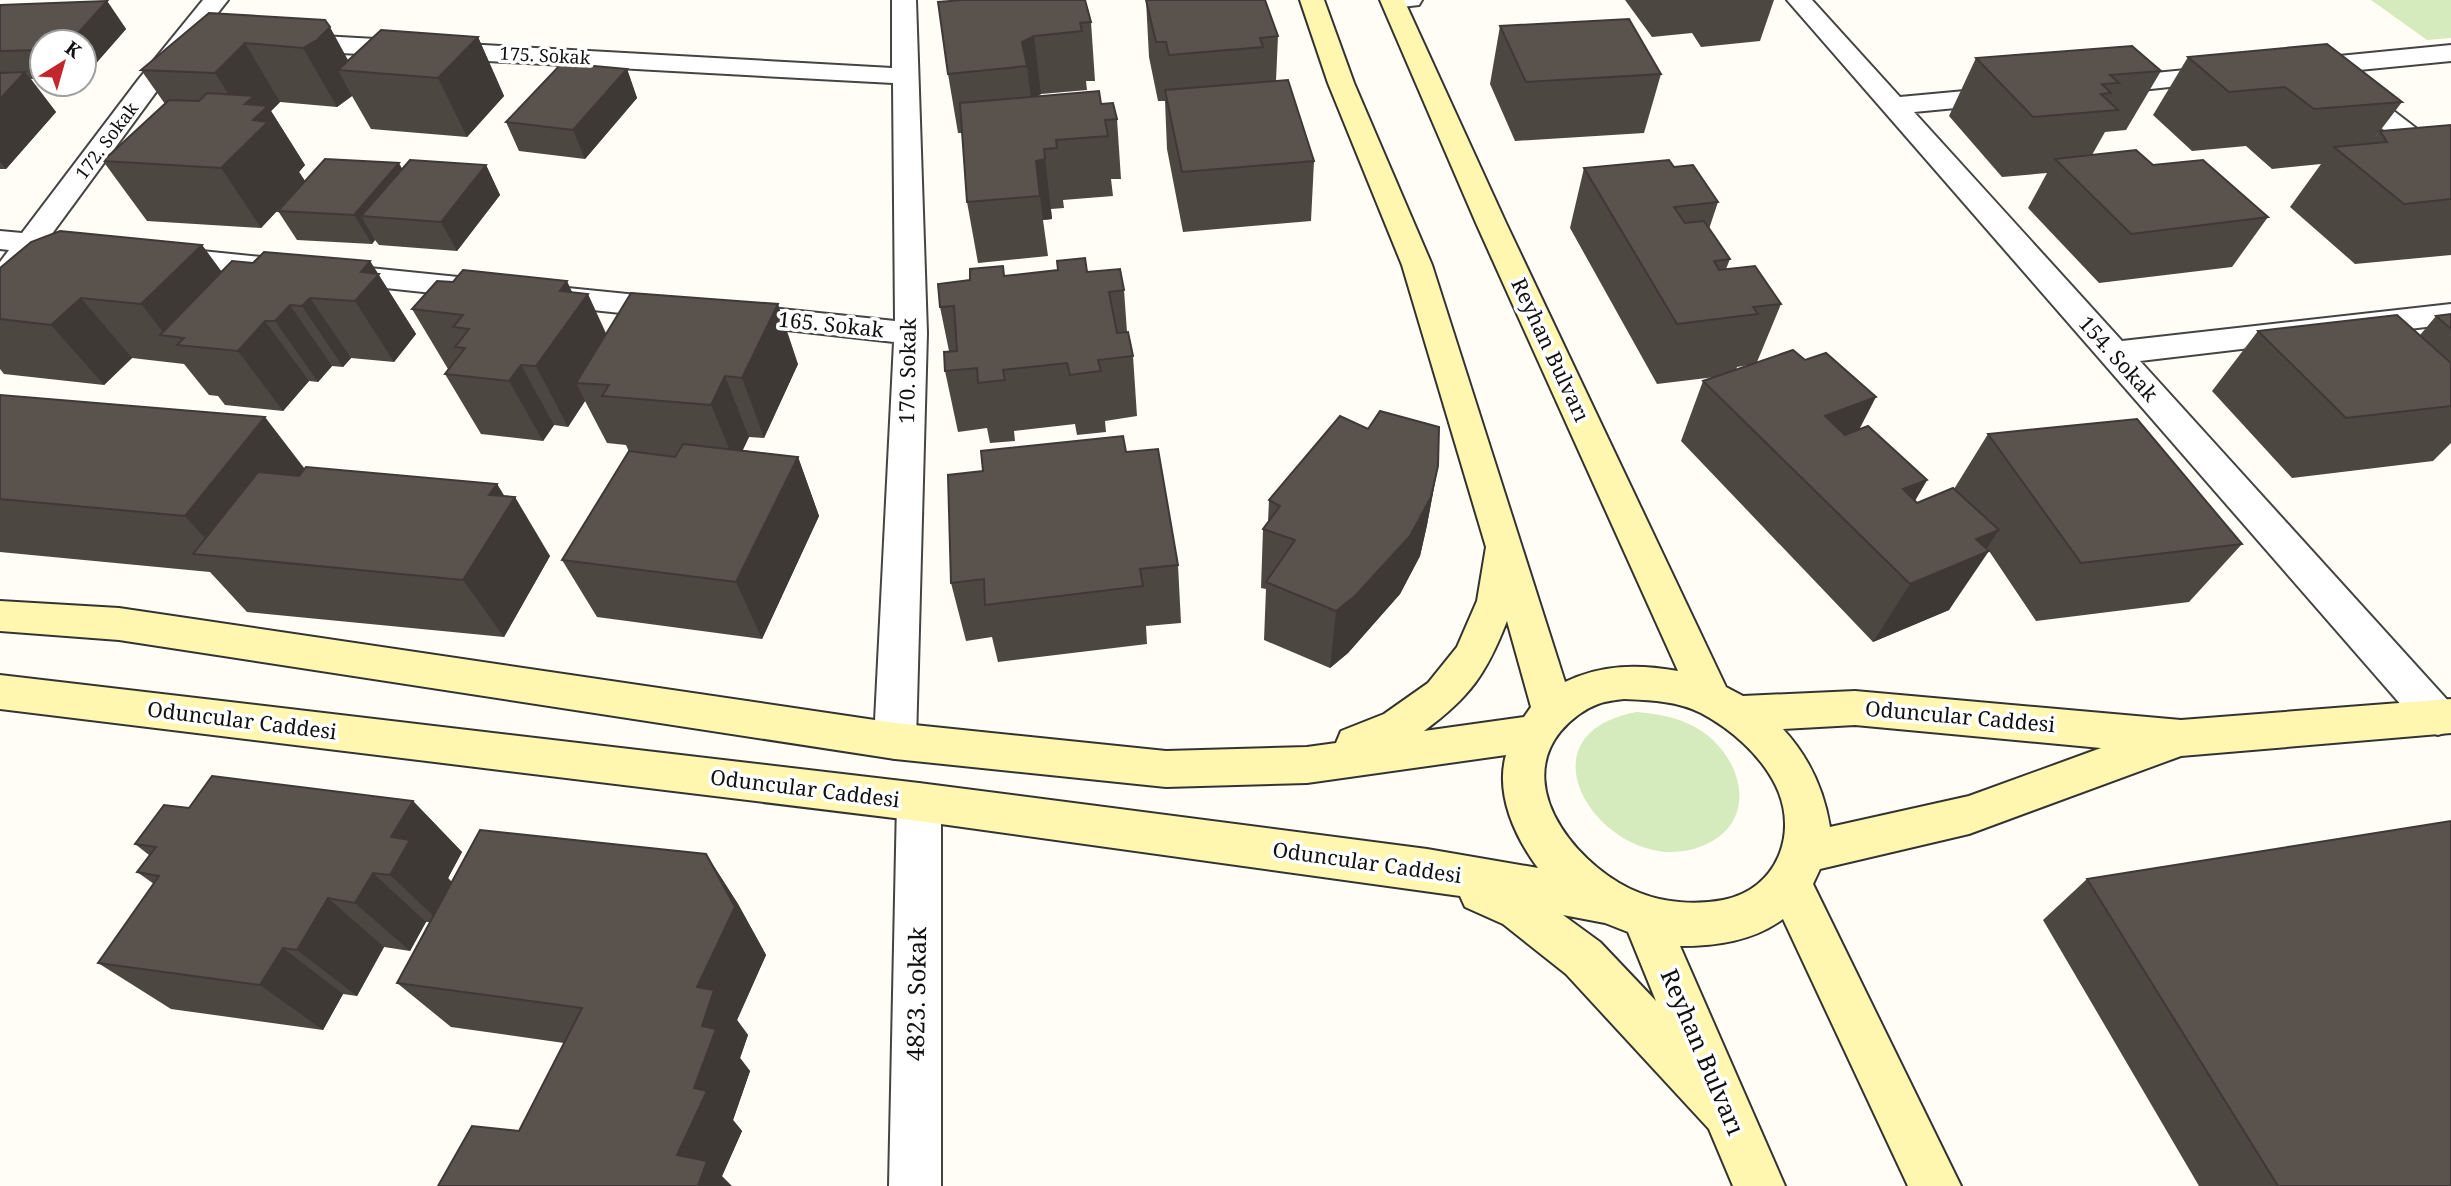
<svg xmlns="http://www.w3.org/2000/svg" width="2451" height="1186" font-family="'Noto Serif',serif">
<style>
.green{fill:#d5ebbd}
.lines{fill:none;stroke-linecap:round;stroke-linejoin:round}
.street-casing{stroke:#444;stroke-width:4}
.secondary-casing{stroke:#333;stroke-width:4}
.street{fill:#fff;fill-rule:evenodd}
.secondary{fill:#fff6b0;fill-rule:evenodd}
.wall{fill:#4d4742;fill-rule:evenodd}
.shaded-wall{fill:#3f3936}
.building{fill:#5a524d;stroke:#3f3936;stroke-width:2}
.labels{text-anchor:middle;stroke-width:7;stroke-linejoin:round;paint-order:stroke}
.far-street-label{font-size:18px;fill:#111;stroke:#fff}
.street-label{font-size:21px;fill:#111;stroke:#fff}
.near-street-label{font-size:24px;fill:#111;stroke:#fff}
</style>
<rect width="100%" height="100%" fill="#fffdf5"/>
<path class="green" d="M2371,0H2451V38L2427,40Z
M1637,712C1655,714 1672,716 1689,724C1740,747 1765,821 1702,846C1612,883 1506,736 1637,712Z"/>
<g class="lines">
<defs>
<path id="street" d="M203,0H228L156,92L51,235L93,240L97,247L93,254L82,256L38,253L11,290L0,293V262L9,250L0,249V231L22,233L138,80Z
M892,0H916L927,333L916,741L910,754L895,759L880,754L874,741L894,342L733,324L722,321L717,314L722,307L733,304L895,321L893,83L286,50L277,47L273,42L277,37L286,34L892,68Z
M1381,0H1422L1419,5L1393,8L1384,6Z
M1787,0H1812L1900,97L2008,87L2017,89L2021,95L2017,101L2008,103L1914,112L2122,341L2451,304V324L2140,361L2451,704V731L2438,735L2423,730Z
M2451,45V61L2298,76L2289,74L2285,68L2289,62L2298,60Z
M2227,66L2236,68L2240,74L2236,80L2103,94L2094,92L2090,86L2094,80L2103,78Z
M2347,80L2356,82L2451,155V178L2441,175L2338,94L2334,88L2338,82Z
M162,247L677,299L688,302L693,309L688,316L677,319L151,263L147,256L151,249Z
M919,783L934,789L941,802V1186H889L897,802L904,789Z"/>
<path id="secondary" d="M1300,0H1324L1354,83L1432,265L1565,682C1602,664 1639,664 1678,671L1476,223L1380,0H1404L1506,223L1726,687L1743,696L1855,691L2181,720L2451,699V733L2181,756L1969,834L1820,869L1813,884L1961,1186H1908L1783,919C1753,941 1716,946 1680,946L1785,1186H1733L1709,1129L1566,974L1503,924L1465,907L1460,896L919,821L0,709V675L919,783L1427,849L1538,868C1515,837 1495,794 1506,755L1307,783L1166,787L895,759L119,640L0,631V601L119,608L895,723L1166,751L1307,747L1336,743L1341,731L1384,714L1428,683L1457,647L1477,601L1486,547L1402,265L1328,83ZM1507,621L1531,707L1524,717L1424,731C1471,696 1486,674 1507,621ZM1624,699C1650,700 1678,701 1701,713C1731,729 1761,755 1776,786C1799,833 1777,890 1723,900C1696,905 1665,903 1640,893C1584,872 1512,792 1560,732C1570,720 1584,709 1598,704C1606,701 1616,700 1624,699ZM1855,725L2101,748L1969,796L1830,827C1824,790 1809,757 1783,729ZM1563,915L1605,923L1628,932L1656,1001L1600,942Z"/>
</defs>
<use href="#street" class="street-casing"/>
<use href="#secondary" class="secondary-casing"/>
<use href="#street" class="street"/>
<use href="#secondary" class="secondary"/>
</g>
<path class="wall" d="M1146,0L1278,36L1276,81L1314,161L1311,221L1183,232L1167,149L1165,101H1158L1149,57Z
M1625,0H1774L1760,41L1701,47L1692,33L1652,37Z
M107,1L126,29L84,77V42H42V79H31L56,112L6,169H0V5Z
M938,2L1091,22L1095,81H1086L1087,90L1041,94L1038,96L1101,104L1117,119L1121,179H1111L1113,196L1063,200L1064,208L1051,209L1052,219L1043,220L1048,256L978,263L967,202L962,133H958L948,74Z
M209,13L348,60L478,37L504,96L467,137L371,129L352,96L337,107L280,102L271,111L305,165L299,172L305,181L402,169L486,165L500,195L457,251L379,245L375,240L372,244L297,240L278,211L293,194L261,228L147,221L103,161L165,104L141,70Z
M1500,26L1661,74L1644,133L1515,141L1490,84Z
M2188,57L2402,102L2370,144L2380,131L2451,199V255L2355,264L2290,207L2321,164L2272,169L2246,146L2192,151L2153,115Z
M1976,58L2161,71L2126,130L2105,132L2092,155L2153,165L2268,217L2232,267L2099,283L2028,208L2047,173L2002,177L1949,116Z
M627,69L637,98L585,159L519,151L506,122Z
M1674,167L1718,202L1709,229L1730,259L1726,269L1781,304L1757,362L1859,430L1927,480L1915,501L1917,503L1954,489L1988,434L2242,544L2189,602L2036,621L1987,548L1949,610L1873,642L1681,441L1703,381L1715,377L1657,384L1570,228L1584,168ZM1749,365L1736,370L1737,367Z
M202,245L222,272L253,263L370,261L416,334L394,362L351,358L343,367L332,366L318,382L309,381L283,411L225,405L218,396L209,395L184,364L132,358L104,385L4,374L0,369V268Z
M1003,266L1004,276L1087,272L1124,290L1127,332L1133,356L1137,416L1105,421L1106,432L1077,435L1075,424L1014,431L1015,441L990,443L987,428L958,432L945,371L949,351L940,307L970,280Z
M572,292L606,334L798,364L764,438L749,437L742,450L798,457L819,516L762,639L597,617L562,560L629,452L626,445L607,443L585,401L568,427L554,425L543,441L481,434L445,374L448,369L412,309Z
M2451,314V443L2433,461L2292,478L2212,391L2258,331L2420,335L2436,316Z
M0,395L304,468L497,484L504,496L550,556L504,637L247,612L210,572L0,552Z
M1126,452L1178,565L1181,623L1146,626L1147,644L998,662L992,637L966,641L951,583L983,471Z
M1438,466L1427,525L1420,556L1400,594L1348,653L1330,668L1264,640L1266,589L1261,588L1263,529L1268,522L1269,500Z
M413,801L462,852L448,878L451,882L706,854L738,904L766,955L737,1020L748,1035L740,1058L750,1071L733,1120L742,1131L722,1176L519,1131L564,1043L451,1027L397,983L430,922H426L410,951L384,947L357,996L343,994L323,1030L171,1009L98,963L154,884L137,872L149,855L135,844L189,808Z
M2087,879L2451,1186H2199L2043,920Z"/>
<path class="shaded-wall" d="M107,1L126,29L84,77V42H70Z
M330,27L354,71L338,70L352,96L337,107L303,48Z
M1034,36L1041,94L1031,100L1027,66L1022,42Z
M478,37L504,96L467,137L438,78Z
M245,43L280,102L271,111L305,165L299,172L305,181L261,228L221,168L252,132L215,73Z
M627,69L637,98L585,159L573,130Z
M25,72L56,112L6,169L0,162V99Z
M1045,159L1052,219L1043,220L1036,161Z
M399,163L415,192L361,216L375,240L372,244L354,215Z
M486,165L500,195L457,251L441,222Z
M202,245L246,306L184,338L166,336L141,304Z
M370,261L416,334L394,362L355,301L361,272Z
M567,281L579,307L588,294L616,355L576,383L585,401L568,427L536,366L560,291Z
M81,298L132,358L104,385L51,325Z
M310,298L351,358L343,367L302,306Z
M778,304L798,364L764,438L742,378Z
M290,305L332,366L318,382L275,321Z
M265,321L309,381L283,411L238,351Z
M521,365L554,425L543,441L509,381Z
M725,376L749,437L736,465L711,405Z
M1876,397L1845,457L1825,416Z
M265,417L311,477L222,557L185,516Z
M798,457L819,516L762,639L736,582Z
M1438,466L1427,525L1420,556L1400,594L1348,653L1330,668L1336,611Z
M1927,480L1892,539L1903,489Z
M497,484L510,505L515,497L550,556L504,637L463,580L489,495Z
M1999,530L1983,554L1989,551L1949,610L1873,642L1910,584L1976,539Z
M413,801L462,852L448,878L460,890L442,924L390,875L391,837Z
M706,854L738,904L766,955L737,1020L748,1035L740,1058L750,1071L733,1120L742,1131L722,1176L732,1186H698L677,1155L694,1088L702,1026L697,987Z
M373,873L426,922L410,951L355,903Z
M328,898L384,947L357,996L297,950Z
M283,948L343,994L323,1030L260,985Z"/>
<path class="building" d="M962,0H1085L1091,22L1080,23L1082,31L1034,36L1022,42L1027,66L948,74L938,2Z
M1146,0H1265L1278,36L1260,38L1263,47L1169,55L1166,42H1156Z
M107,1L70,42H42V50L0,51V5Z
M209,13L325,20L330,27L317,40L303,48L245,43L215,73L141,70Z
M1629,19L1661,74L1526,82L1500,26Z
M381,30L478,37L438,78L338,70Z
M2327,44L2402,102L2314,109L2285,87L2229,92L2188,57Z
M2132,46L2161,71L2110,75L2119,83L2102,84L2111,93L2101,94L2118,110L2033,117L1976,58Z
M562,63L627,69L573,130L506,122Z
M25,72L0,99V73Z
M1288,80L1314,161L1182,172L1165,90Z
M1099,91L1101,104L1113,103L1117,119L1105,120L1108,136L1056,140L1057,148L1044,149L1045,159L1036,161L1040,196L967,202L960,103Z
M207,93L254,96L245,104L268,106L253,120L268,122L221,168L103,161L169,100L199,101Z
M2451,125V199L2404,204L2334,147L2387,142L2380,131Z
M2136,150L2153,165L2203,160L2268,217L2131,234L2055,159Z
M325,159L399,163L354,215L278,211Z
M410,160L486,165L441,222L361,216Z
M1669,160L1674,167L1693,165L1718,202L1674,207L1685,223L1704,221L1730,259L1714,261L1719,270L1755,266L1781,304L1753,307L1758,314L1677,324L1584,168Z
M60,231L202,245L141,304L81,298L51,325L0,319V268L31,242Z
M264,252L370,261L361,272L379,274L355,301L310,298L302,306L290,305L275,321H265L238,351L177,345L184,338L160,335L232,261L253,263Z
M1085,258L1087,272L1120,269L1124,290L1109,292L1117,333L1128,332L1133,356L1098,360L1101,371L1070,375L1067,363L1003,370L1005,380L978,383L977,368L945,371L944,352L957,351L954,306L940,307L938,284L970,280V269L1003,266L1004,276L1058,270L1057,261Z
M463,270L567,281L560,291L588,294L536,366L521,365L509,381L445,374L465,348L455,347L469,329L453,327L463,315L412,309L437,281L453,282Z
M631,293L778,304L742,378L725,376L711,405L602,396L609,385L576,383Z
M2451,314V329L2436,316Z
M2397,315L2451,363V406L2346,418L2258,331Z
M1793,350L1805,360L1826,353L1876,397L1825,416L1845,435L1868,426L1927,480L1903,489L1917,503L1953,488L1999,530L1976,539L1989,551L1910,584L1703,381Z
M0,395L265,417L185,516L0,499Z
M1380,411L1439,427L1438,466L1431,497L1410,536L1355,596L1336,611L1266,582L1295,540L1263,529L1280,506L1269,500L1340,416L1368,429Z
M2137,419L2242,544L2081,563L1988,434Z
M1123,436L1126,452L1158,449L1178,565L1140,569L1143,586L985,605L984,579L951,583L948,475L983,471L981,451Z
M683,444L798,457L736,582L562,560L629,451L675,457Z
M306,467L497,484L489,495L515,497L463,580L193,554L258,472L299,476Z
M212,776L413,801L391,837L410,840L390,875L373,873L355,903L328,898L297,950L283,948L260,985L98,963L159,876L137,872L156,847L135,844L164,805L189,808Z
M2451,821V1186H2278L2087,879Z
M480,830L706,854L735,907L697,987L714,990L702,1026L716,1029L694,1088L707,1091L677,1155L707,1161L698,1186H438L472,1126L519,1131L582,1008L397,983Z"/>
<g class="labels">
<g class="far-street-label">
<text transform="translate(545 56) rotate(3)" y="6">175. Sokak</text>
<text transform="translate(107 141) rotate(-53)" y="6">172. Sokak</text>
</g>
<g class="street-label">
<text transform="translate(831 325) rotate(6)" y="7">165. Sokak</text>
<text transform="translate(1550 350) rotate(65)" y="7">Reyhan Bulvarı</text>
<text transform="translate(2118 359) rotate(48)" y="7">154. Sokak</text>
<text transform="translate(908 371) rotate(-89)" y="7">170. Sokak</text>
<text transform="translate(1960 717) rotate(5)" y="7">Oduncular Caddesi</text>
<text transform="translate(242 721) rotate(7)" y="7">Oduncular Caddesi</text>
<text transform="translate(805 789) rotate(7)" y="7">Oduncular Caddesi</text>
<text transform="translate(1367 863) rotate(8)" y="7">Oduncular Caddesi</text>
</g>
<g class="near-street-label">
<text transform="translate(917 994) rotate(-89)" y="8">4823. Sokak</text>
<text transform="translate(1702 1052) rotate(67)" y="8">Reyhan Bulvarı</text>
</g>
</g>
<g transform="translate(63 63) rotate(37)"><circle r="33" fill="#ffffff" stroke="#a0a0a0" stroke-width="2"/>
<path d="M0-5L12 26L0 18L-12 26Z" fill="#c4262e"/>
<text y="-10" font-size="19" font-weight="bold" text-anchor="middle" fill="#111111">K</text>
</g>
</svg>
